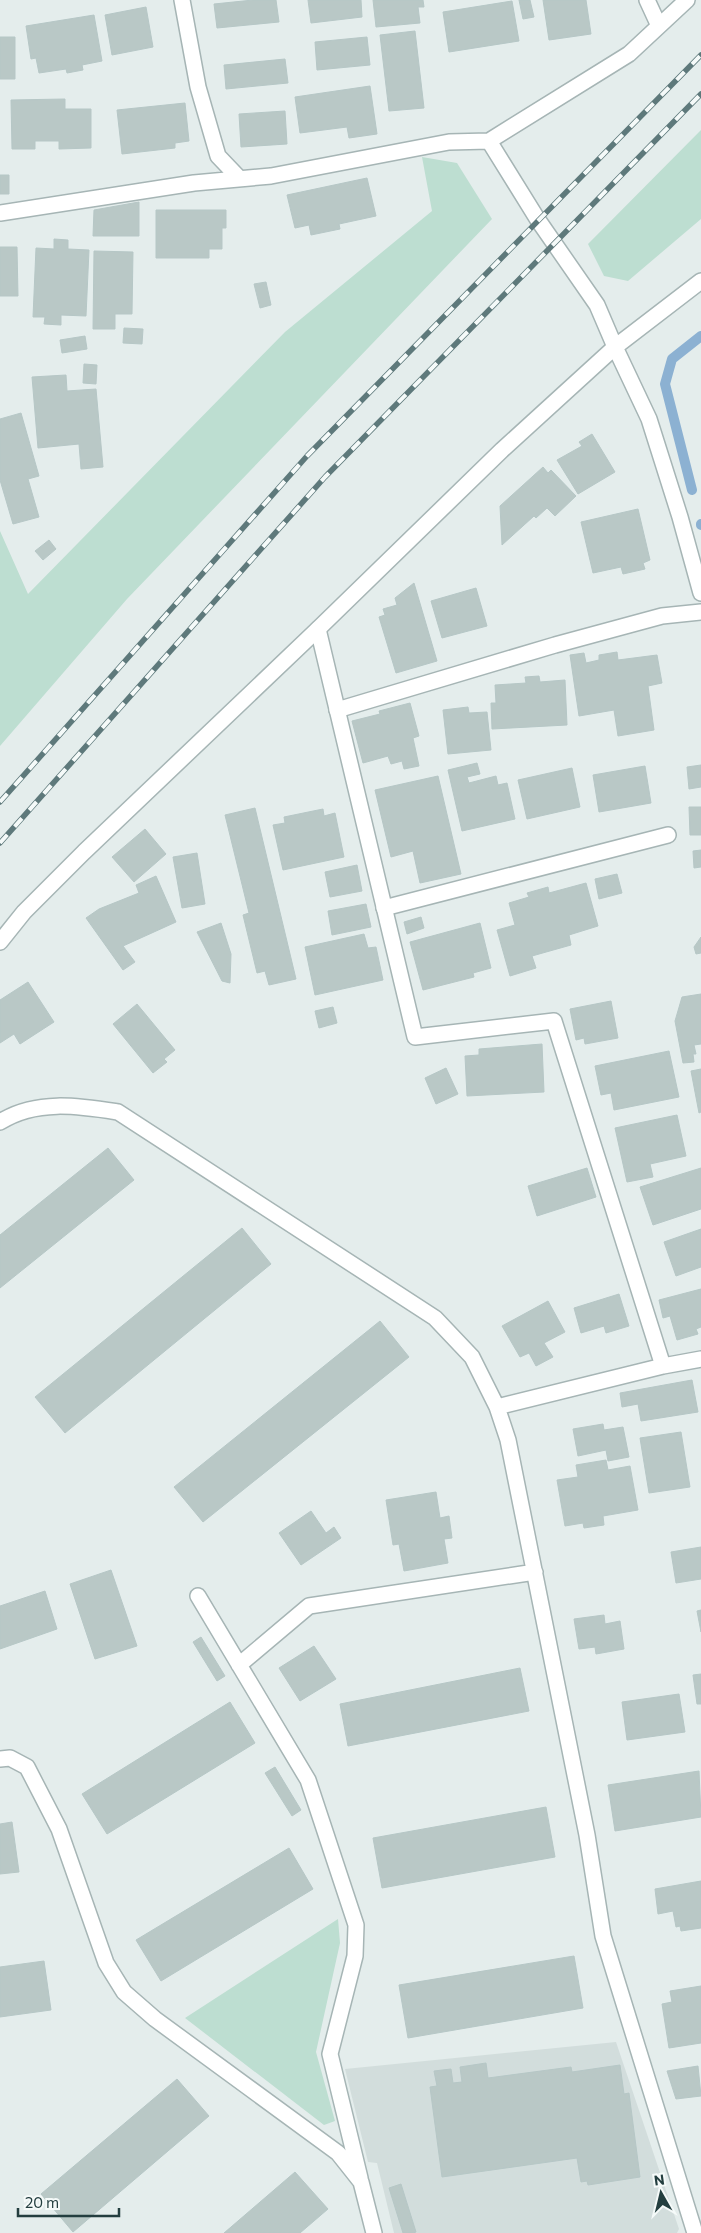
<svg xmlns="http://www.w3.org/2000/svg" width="701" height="2233" font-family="Commissioner,sans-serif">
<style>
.built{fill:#d2dddc}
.green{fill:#bdded1}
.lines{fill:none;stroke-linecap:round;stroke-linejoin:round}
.stream{stroke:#8cb1d2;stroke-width:10}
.building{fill:#b9c8c6;stroke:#b6c7c6}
.service-casing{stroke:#a6b5b5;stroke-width:18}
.minor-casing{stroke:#a6b5b5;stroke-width:18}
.tertiary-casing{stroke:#a6b5b5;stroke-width:18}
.service{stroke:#fff;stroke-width:15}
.minor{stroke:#fff;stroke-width:15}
.tertiary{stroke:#fff;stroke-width:15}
.rail-casing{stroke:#5e797b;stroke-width:5.5}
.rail{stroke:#f5faf9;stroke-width:4;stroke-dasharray:11;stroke-linecap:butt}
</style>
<rect width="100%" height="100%" fill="#e4edec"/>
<path class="built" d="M616,2042L679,2229L677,2233H394L377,2163L368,2162L345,2069Z"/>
<path class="green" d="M701,130V219L628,281L604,276L588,244Z
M422,157L457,163L492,219L127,599L0,746V531L28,594L285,332L432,211Z
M338,1919L340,1943L316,2052L335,2121L324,2125L185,2018Z"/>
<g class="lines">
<path class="stream" d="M692,490L665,384L672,359L701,336
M701,524V525"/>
</g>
<path class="building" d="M253,0H276L279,22L217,28L214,4Z
M308,0H361L362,17L311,23Z
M373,0H423L424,7H418L420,23L376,27Z
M519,0H530L534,17L523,19Z
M543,0H586L591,34L549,40Z
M512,1L519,41L449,52L443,12Z
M146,7L153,47L112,55L105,15Z
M94,15L102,61L82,65L83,70L67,73L66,69L39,73L36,58L31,59L26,26Z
M415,31L424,108L389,111L380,35Z
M0,37H15V79H0Z
M367,37L370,65L317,70L315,42Z
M285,59L288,83L226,89L224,65Z
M370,86L377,134L349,138L347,127L300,133L295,97Z
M65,99V109H91V148L59,149V141H35V149H12L11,100Z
M185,103L189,141L175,143V148L122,154L117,110Z
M285,111L287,144L241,147L239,114Z
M0,175H9V194H0Z
M367,178L376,216L339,224L340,229L311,235L309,225L295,228L287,195Z
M139,202V236H93L94,210Z
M156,210H226V228H222V249H209V258H156Z
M54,239L68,240V249L89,250L86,316L61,315V325L44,324L45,317H33L36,248L54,249Z
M0,247H17L18,296H0Z
M94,251L133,252L132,314H115V329H93Z
M266,282L271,305L260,308L254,284Z
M124,328L143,329L142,344L123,343Z
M85,336L87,349L62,353L60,340Z
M84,364L97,365L96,384L83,383Z
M66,375L67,391L96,389L103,467L81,469L79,444L38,448L32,377Z
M21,413L39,476L28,479L39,517L13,524L0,480V419Z
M592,434L615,472L578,494L557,460L582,446L579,442Z
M543,467L548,473L551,470L576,496L555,516L547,508L536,518L534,516L502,545L500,506Z
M638,509L650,560L643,563L645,569L623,574L621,567L593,573L581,522Z
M49,540L56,549L43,560L35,551Z
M414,583L437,661L396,673L379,617L385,615L383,609L397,605L395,598Z
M476,588L487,626L442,638L431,601Z
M617,652L618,660L657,655L662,683L648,686L654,730L618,736L614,710L579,716L570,655L584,653L586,663L599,660V655Z
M539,676L540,682L565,680L567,725L492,729L491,703H496L495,685L526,683L525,677Z
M410,703L419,736L413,738L419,766L404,769L402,761L391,764L388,756L363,763L352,721L380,714L379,711Z
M468,707L469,713L487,712L491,750L448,754L443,710Z
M477,763L480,774L467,777L469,783L496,776L498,785L507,783L515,819L462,831L448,770Z
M701,765V787L689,789L687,767Z
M645,766L651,803L599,812L593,775Z
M572,768L580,807L527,819L518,780Z
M438,776L461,874L420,883L413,851L391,857L375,790Z
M689,807H701V835H690Z
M255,808L296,979L269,985L265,971L257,973L243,915L249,913L225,815Z
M323,809L324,816L335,813L344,857L283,870L273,825L285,823L284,817Z
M145,829L166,854L134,882L112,857Z
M701,850V867L694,868L693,851Z
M197,853L205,904L182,908L173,857Z
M357,865L362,891L330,897L325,872Z
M617,874L622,893L599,899L595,879Z
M156,876L176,922L123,946L135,962L123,970L86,918L99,909L139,893L136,885Z
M586,883L598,926L569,935L571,945L532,956L536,968L510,976L497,930L515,925L509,903L529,897L527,893L548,887L549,893Z
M366,904L371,927L332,935L328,911Z
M421,917L424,928L407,934L404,922Z
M221,923L231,954L230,983L222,981L197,932Z
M480,923L491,968L473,973L474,977L423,990L410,942Z
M364,934L368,948L376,947L383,980L315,995L305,947Z
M701,937V953L696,954L694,947Z
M28,982L54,1022L20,1044L14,1034L0,1043V1000Z
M701,994V1044L694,1045L696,1054H693L694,1062L683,1063L675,1021L682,997Z
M611,1001L618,1038L585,1044L584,1038L576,1040L570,1009Z
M137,1004L175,1050L164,1059L167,1062L153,1073L113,1024Z
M333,1007L337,1023L319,1028L315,1011Z
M542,1044L544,1092L467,1096L465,1056L479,1055V1049Z
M669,1051L679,1097L614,1110L611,1093L601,1095L595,1066Z
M446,1068L458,1094L436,1104L425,1078Z
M701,1069V1112L699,1113L691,1071Z
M677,1115L686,1156L650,1164L653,1177L627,1182L615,1128Z
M108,1148L134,1180L0,1288V1235Z
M587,1168L596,1197L537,1216L528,1186Z
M701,1168V1209L653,1225L640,1187Z
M242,1228L271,1264L65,1433L35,1397Z
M701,1229V1267L676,1276L664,1242Z
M701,1289V1327L696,1329L698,1334L677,1340L670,1316L663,1318L659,1300Z
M619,1294L629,1326L606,1333L604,1326L581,1333L574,1308Z
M548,1301L565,1332L544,1343L553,1357L536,1366L529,1353L520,1357L502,1326Z
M380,1321L409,1357L203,1522L174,1487Z
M692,1380L698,1412L641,1421L638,1404L622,1407L620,1393Z
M603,1424L604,1430L623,1427L629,1457L608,1461L606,1450L578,1456L573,1429Z
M681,1432L690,1487L649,1493L640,1438Z
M606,1460L608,1470L630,1466L638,1510L603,1516L604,1525L584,1528L583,1523L565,1526L557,1480L578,1477L576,1465Z
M436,1492L440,1518L449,1516L452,1538L444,1539L448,1563L404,1571L399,1544L393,1545L386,1500Z
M311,1511L326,1533L334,1527L341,1538L301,1565L279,1533Z
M701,1547V1579L676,1583L671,1552Z
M111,1570L137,1646L95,1659L70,1584Z
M45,1591L57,1629L0,1649V1606Z
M701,1610V1632L697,1611Z
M604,1615L605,1624L620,1621L624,1649L596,1654L595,1647L579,1649L574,1619Z
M201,1637L225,1676L217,1681L193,1642Z
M314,1646L336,1679L300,1701L279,1668Z
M520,1668L529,1711L348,1746L340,1704Z
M701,1674V1704H697L693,1675Z
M679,1694L685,1732L627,1740L622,1702Z
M230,1702L255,1743L107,1834L82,1794Z
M275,1767L301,1810L292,1816L265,1773Z
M699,1771L701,1817L615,1831L608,1785Z
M546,1807L555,1857L382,1888L373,1838Z
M12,1822L19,1872L0,1874V1824Z
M289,1848L313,1889L161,1981L136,1940Z
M701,1881V1928L681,1931L680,1926L676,1927L673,1911L658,1914L655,1889Z
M574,1956L583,2008L408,2038L399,1985Z
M44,1961L51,2010L0,2017V1967Z
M701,1986V2043L669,2048L662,2004L672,2002L670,1991Z
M486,2063L488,2078L571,2067L572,2072L620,2065L624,2094L629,2093L640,2177L588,2185L587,2181L581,2182L577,2158L442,2177L430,2087L437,2086L434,2071L451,2069L453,2083L462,2082L460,2067Z
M698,2066L701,2096L676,2099L667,2071Z
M177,2079L209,2116L73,2232L41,2194Z
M295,2172L328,2209L300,2233H224Z
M401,2184L416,2232L413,2233H403L389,2188Z"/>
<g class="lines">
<defs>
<path id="service" d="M337,710L555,645L662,616L701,612
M384,908L668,835"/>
<path id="minor" d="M182,0L198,87L218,156L239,178
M647,0L659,26
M489,141L538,220L597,305L615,347
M0,213L194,183L271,176L449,142L489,141L629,54L687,0
M318,629L415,1037L554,1021L663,1366
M0,1122C36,1099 79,1106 118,1112L435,1318L472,1357L497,1407L508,1440L587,1835L603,1936L695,2233
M497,1407L663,1366L701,1359
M198,1596L308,1780L356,1925L355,1956L330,2054L360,2178
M239,1665L309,1606L535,1572
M0,1759L10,1758L27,1767L59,1829L106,1963L124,1992L155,2019L338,2153L361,2182L374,2233"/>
<path id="tertiary" d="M615,347L649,419L680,517L701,593
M0,942L24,912L84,852L318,629L502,450L615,347L701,281"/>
</defs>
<use href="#service" class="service-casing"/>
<use href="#minor" class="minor-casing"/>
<use href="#tertiary" class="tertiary-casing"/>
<use href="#service" class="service"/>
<use href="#minor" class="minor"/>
<use href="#tertiary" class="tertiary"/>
<defs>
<path id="rail" d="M0,802L307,456L701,55
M0,843L325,477L701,94"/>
</defs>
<use href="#rail" class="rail-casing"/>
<use href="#rail" class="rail"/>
</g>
<g transform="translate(661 2193) rotate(352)" stroke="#f5faf9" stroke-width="4" paint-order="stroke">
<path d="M0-4L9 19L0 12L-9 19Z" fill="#233e3f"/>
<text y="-8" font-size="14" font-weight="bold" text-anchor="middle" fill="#233e3f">N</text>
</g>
<path d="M18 2208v8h101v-8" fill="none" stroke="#233e3f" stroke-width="2.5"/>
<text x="25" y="2208" font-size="15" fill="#233e3f" stroke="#f5faf9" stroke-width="4" paint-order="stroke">20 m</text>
</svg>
